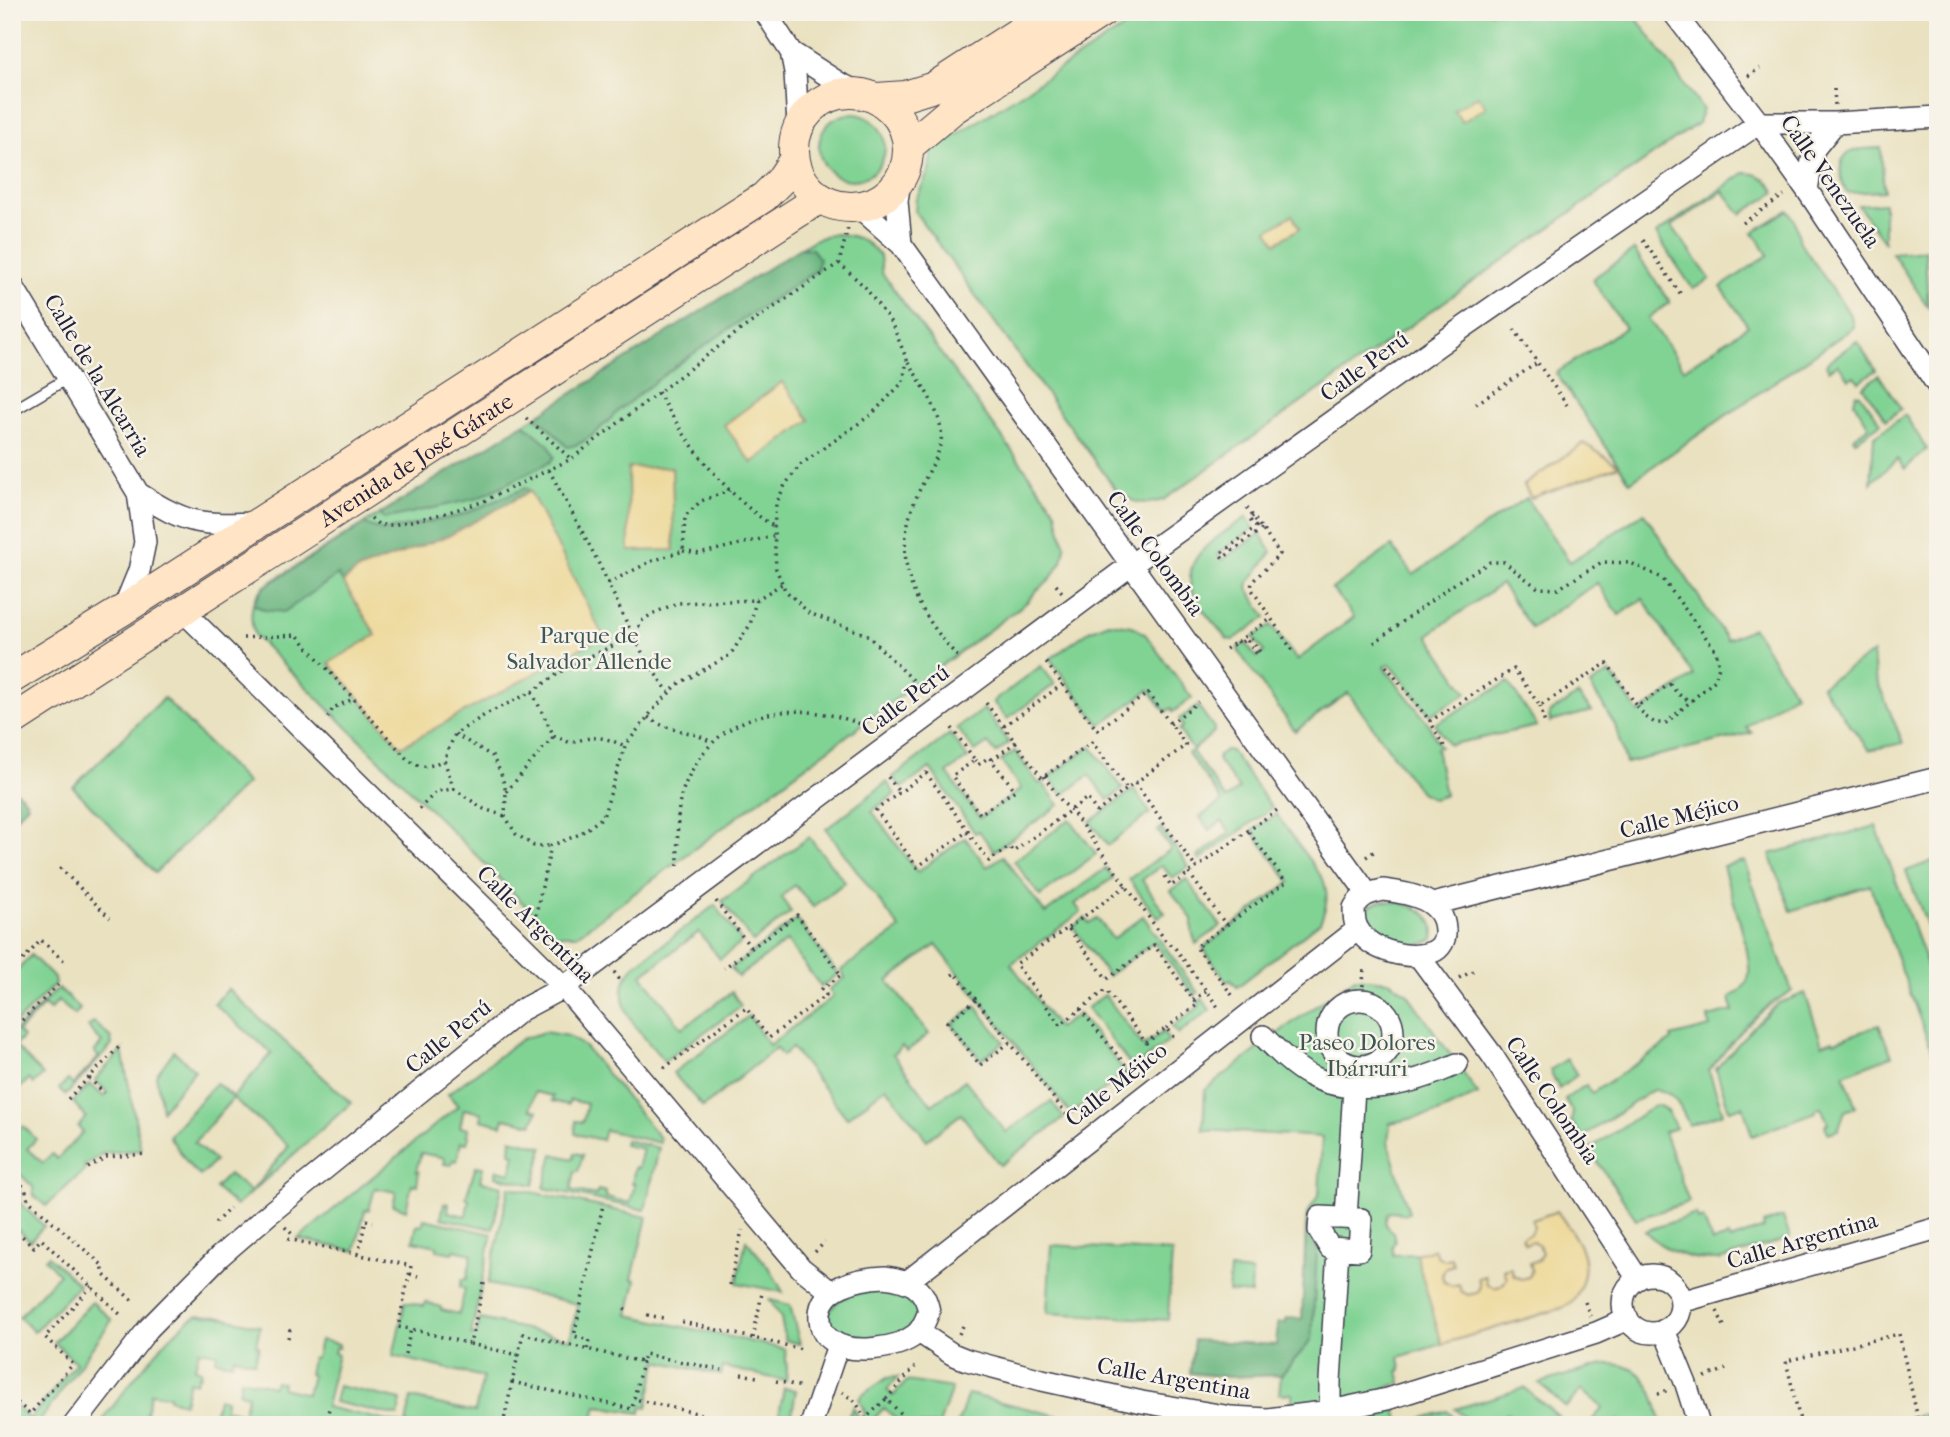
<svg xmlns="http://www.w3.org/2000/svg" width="1950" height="1437" font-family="'IM FELL French Canon',serif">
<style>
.green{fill:#81d394;stroke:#527a68;stroke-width:2}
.forest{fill:#68b57e;stroke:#456c5c;stroke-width:2}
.sand{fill:#eeda9e;stroke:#887e6c;stroke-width:2}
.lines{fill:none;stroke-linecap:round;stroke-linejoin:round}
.lane-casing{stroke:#403f4f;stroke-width:13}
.street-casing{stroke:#403f4f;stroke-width:24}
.secondary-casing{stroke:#403f4f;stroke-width:32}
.path{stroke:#403f4f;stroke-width:3.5;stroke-dasharray:2 5;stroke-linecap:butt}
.lane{stroke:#fff;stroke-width:10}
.street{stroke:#fff;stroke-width:21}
.secondary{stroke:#ffe4c6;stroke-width:30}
.labels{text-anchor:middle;stroke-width:5;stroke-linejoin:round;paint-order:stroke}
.street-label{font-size:23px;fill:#22223b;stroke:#f7f3e8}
.park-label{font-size:23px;fill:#3e5756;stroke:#f7f3e8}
</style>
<rect width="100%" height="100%" fill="#f7f3e8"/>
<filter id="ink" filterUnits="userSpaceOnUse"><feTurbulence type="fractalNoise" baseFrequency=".0143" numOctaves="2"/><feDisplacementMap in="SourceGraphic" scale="14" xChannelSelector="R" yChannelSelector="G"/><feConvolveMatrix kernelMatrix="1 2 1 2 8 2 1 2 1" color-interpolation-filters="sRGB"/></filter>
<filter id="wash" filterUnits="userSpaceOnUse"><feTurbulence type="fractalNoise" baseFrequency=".00686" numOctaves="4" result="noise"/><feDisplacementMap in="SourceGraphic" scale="28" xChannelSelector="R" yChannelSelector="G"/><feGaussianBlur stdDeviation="1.57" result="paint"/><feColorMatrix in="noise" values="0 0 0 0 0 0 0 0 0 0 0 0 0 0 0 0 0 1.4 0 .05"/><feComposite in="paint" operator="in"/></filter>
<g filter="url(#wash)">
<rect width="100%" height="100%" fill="#e9e1bf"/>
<path class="green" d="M1148,12H1632L1703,110L1698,123L1163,500C1145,506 1131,503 1117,491L915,212L916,199L929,171L932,151Z
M819 147a33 33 0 1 1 66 0a33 33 0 1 1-66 0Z
M1881,148L1884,191L1847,193C1839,179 1835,154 1857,150C1865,148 1874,149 1881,148Z
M1744,173C1760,173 1767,178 1776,192L1741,214L1723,191L1672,226L1710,279L1693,289L1656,234Z
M1884,203V241L1858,205Z
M1788,210L1795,221L1800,242L1851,316L1854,327L1630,482L1556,373L1625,328L1592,279L1634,250L1670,302L1648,318L1684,369L1748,326L1721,287L1768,255L1753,232Z
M834,234C854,234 867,240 880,256L882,273L1056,511L1065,547L1062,562L1048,582L1037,590L1027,602L624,901L577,935H553L498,877L255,636C248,615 251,596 269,583L524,424L782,260L816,239Z
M1925,250L1928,307L1892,253Z
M1857,341L1876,370L1859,382L1854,376L1849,379L1838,364L1829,370L1826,365L1828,362Z
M1879,375L1901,409L1886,420L1863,387Z
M1856,394H1860L1881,423L1855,441L1853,438L1869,426L1854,402Z
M1905,415L1927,449L1905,469L1897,459L1871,483L1874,437Z
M1526,498L1570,562L1644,513L1727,640L1753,628L1795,693L1746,727L1752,733L1626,763L1615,725L1590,685L1610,673L1639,713L1694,676L1643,599L1619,615L1597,583L1531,628L1501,584L1428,635L1467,693L1430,715L1390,664L1384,667L1428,723L1440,747L1436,748L1445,795L1433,799L1420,792L1348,693L1295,731L1239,652L1238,647L1246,643L1256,657L1264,652L1253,637L1271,625L1297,660L1354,617L1332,589L1392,546L1413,575Z
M1247,517L1254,528L1218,554L1222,560L1260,534L1272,552L1249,582L1248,589L1266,617L1233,640L1227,639C1217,626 1201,611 1194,595C1176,557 1222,534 1247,517Z
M1109,623L1132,626L1145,634L1192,698L1173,712L1171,708L1166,712L1149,690L1100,725L1050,659L1089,631Z
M1873,653L1875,676L1903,743L1869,750L1821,686Z
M1041,666L1055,684L1007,719L993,702Z
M1508,682L1537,726L1449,745L1435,724Z
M1578,695L1592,711L1550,722L1549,713Z
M164,698L247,783L155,873L73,787Z
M1198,706L1214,728V732L1193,750L1179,730L1183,726L1179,719Z
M984,709L1009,743L996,753L988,743L975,752L957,728Z
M950,734L968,758L947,773L980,818L1021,789L1001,761L1015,751L1039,784L1042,782L1059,805L994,851L979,831L975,833L930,768L902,788L893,777Z
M1091,746L1123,789L1108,800L1089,775L1063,795L1049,777Z
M1226,750L1231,751L1272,808L1199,860L1197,857L1230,832L1222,821L1209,830L1200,817L1222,801L1188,753L1192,751L1226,799L1239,789L1218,760L1219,755Z
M887,782L895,794L872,811L917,872L965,838L987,867L1003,856L1045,913L1106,868L1113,878L1075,904L1081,912L1011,964L1058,1028L1079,1014L1126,1073L1071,1114L936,945L888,981L929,1034L907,1051L902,1046L893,1054L932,1105L965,1080L1006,1132L1051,1101L1064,1118L1000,1165L961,1114L927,1140L886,1087L847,1118L792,1048L782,1056L776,1048L703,1107L673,1073L749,1016L769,1045L833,997L829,989L845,978L841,970L900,929L826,829Z
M1134,789L1150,813L1108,845L1090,822Z
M1276,814L1323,879C1329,895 1327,907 1320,922L1237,987L1231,980L1227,982L1203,948L1290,882L1252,831Z
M1070,819L1096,854L1040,896L1014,861Z
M1876,826L1938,995V1068L1870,885L1791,911L1770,854Z
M1161,828L1189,867L1172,878L1162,865L1142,880L1165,913L1157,918L1129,879L1171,849L1158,831Z
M809,837L845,882L813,907L795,885L781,897L791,912L753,942L722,901Z
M1938,859V953L1906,871Z
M1744,861L1792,991C1757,1009 1732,1041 1709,1071L1723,1113L1689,1125C1681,1108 1674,1089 1653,1090L1582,1137L1571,1121L1573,1113L1565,1099L1586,1085L1592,1093L1672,1040L1671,1037L1710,1027L1708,1017L1733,1011L1730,997C1740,992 1748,985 1749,973C1751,949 1730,892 1723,866Z
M1186,879L1221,926L1196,944L1192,932V919L1171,891Z
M1380,901C1402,901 1440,909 1433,939C1399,962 1332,918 1380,901Z
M715,905L742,942L720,959L699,932L642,975L682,1028L732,992L741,1006L664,1061C642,1033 604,1002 633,967Z
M1143,916L1198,993L1194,995L1154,942L1108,976L1073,927L1085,918L1089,923L1097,918L1113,939Z
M797,919L838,974L821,987L787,941L738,977L731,968Z
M31,955L54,978L55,984L12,1027V977Z
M1355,978L1389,981L1407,993L1478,1094L1438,1113L1390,1123L1388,1142L1409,1213L1404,1215L1396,1211L1388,1213C1384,1223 1384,1227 1393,1232L1395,1241L1392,1247L1393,1255L1416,1254L1442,1344L1399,1357L1401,1370L1398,1371L1401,1383L1385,1388L1389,1407L1395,1406L1399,1419L1397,1425H1282L1293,1423L1292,1394H1279L1281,1375L1312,1340L1317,1248L1306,1225L1307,1213L1319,1195L1322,1137L1203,1130L1205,1090L1285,1028Z
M58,988L80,1009L75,1015L58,1001L50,1010L44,1005L18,1032L23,1037L15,1046L43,1075L34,1084L29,1079L12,1096V1034Z
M228,989L351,1103L236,1206L215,1188L229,1174L251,1192L289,1146L233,1098L194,1143L215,1161L200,1176L191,1168L169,1136L216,1083L233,1097L272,1053L214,1004Z
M1805,993L1822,1044L1833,1040L1834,1042L1879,1025L1892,1056L1844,1074L1856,1107L1845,1111L1838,1130L1828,1133L1825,1125L1828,1123L1821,1107L1815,1109L1816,1112L1752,1136L1743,1106L1729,1110L1716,1069L1753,1027L1779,1003Z
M1105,995L1143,1046L1163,1032L1169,1041L1133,1068L1087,1008Z
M1202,998L1210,1010L1178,1034L1172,1027L1200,1006L1198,1002Z
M976,1006L1004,1042L981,1060L952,1024Z
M94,1022L111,1038L112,1045L66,1095L59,1089L68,1080L73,1085L99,1057L94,1052L102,1043L88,1027Z
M544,1032L568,1036L585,1047L660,1138V1143L605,1130L602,1140L575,1134L576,1121L583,1122L587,1104L570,1100L568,1105L552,1101L553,1096L535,1092L530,1109L538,1111L532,1124L504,1118L502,1125L481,1120L482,1113L464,1109L460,1127L468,1129L467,1135L469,1136L467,1143L461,1142L457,1161L453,1160L451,1165L444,1164L445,1158L421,1153L416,1171L419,1172L417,1185L412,1184L406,1210L393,1205L396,1192L375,1188L369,1210H365L355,1251L298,1239L458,1106L448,1094L522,1039Z
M122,1050L141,1150L104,1153L84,1166L86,1169L46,1206L34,1196L33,1187L12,1166V1135L23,1126L36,1139L27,1149L43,1163L52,1154L57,1159L83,1132L78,1127L86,1117L73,1102L90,1084L104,1097L108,1093L95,1080Z
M174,1051L195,1070L162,1110L156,1075Z
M1567,1059L1577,1075L1559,1089L1550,1070Z
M1655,1105C1667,1106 1671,1118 1676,1128L1664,1132L1689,1202L1636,1219L1589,1149Z
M511,1139L543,1147L534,1185L495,1176L497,1170L511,1173L515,1154L510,1153Z
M625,1140L659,1148L645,1210L544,1188L553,1154L573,1159L575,1153L583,1155L578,1171H575L571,1190L596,1195L598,1190L606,1192V1197L630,1203L635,1184L632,1183L635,1167L638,1168L643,1149L624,1145Z
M476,1166L483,1167L480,1181L502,1186L493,1229L441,1218L444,1203L449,1204L448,1212L466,1216L469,1199L466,1197Z
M12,1183L20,1192L19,1202L44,1226L30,1241L12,1224Z
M509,1187L647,1217L632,1279L636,1280L628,1315L785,1349L787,1370L786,1381L723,1367L721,1375L658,1361L647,1407L642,1406L641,1413L597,1406L592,1425H406L411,1398L475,1412L483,1377L393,1356L405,1302L424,1306L425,1302L441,1307V1310L459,1314L465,1289L460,1287L462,1279H467L472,1254L454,1250L453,1253L437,1250V1246L413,1241L417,1225L422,1226L424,1219L492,1234L471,1335H476L480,1319L570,1339L578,1304L488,1284Z
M1696,1214L1698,1220L1703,1218L1712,1242L1728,1237L1730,1240L1764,1228L1763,1224L1783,1217L1790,1238L1719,1260C1690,1261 1665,1252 1645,1231Z
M746,1240L770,1269L783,1292L737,1283Z
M1051,1245L1172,1252L1168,1320L1047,1313Z
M48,1256L79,1285L34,1332L19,1317L59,1274L45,1259Z
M1230,1270L1252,1272L1251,1294L1228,1292Z
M873,1288H896L914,1296L920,1316L908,1329L892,1337L853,1340L832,1330L828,1313C836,1297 856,1292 873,1288Z
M770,1300L790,1305L800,1344L785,1340L781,1318Z
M92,1302L112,1320L37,1425H15L12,1422V1403L30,1419L76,1363L54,1342Z
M198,1315L217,1316L260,1326L256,1345L259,1346L255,1362L234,1357L232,1363L216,1360L217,1353L199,1350L195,1368L201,1370L200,1376H198L196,1383L189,1381L184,1403L169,1399V1396L151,1393L145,1417L151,1419L150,1425H99C119,1398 171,1327 198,1315Z
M320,1340L339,1344V1348H335L334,1353L338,1354L326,1407L405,1425H212L218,1398L226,1400L225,1409L243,1413L248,1395L239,1393L241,1379L273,1386L275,1381L283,1383L282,1388L307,1394L312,1375L309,1374L312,1358H316Z
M1606,1364C1647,1363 1653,1391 1662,1425H1623L1618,1421L1615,1425H1598L1592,1420L1603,1408L1582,1390L1566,1407L1539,1383Z
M898,1377L887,1390L893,1396L907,1381L952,1388L939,1425H902L884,1408L868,1425H844L853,1407L860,1420L865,1413L859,1399L862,1395L887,1378Z
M338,1386L401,1400L398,1416L334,1402Z
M784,1388L796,1390L790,1425H777Z
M1524,1388L1558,1416L1551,1425H1520L1507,1413L1495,1425H1474L1455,1409Z
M968,1394L1083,1422L1081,1425H1038L1028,1416L1019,1425H957Z
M1447,1411L1463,1425H1400Z
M1938,1411V1425H1885V1423Z"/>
<path class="forest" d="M800,248L812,249L819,258L817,270C751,314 684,357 623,407C606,421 589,445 567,447L548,426L535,417Z
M524,424L549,445L554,457L550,462L478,498L384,519L379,515Z
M525,488L530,491L450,535L358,570L343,582L338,575L284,612L264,610L253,604L264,587L365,524L383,531L459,516Z
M12,787L26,800L28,805L12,821Z
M1306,1225L1317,1248L1312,1340L1281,1375L1229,1377L1190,1373L1194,1340L1276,1345L1278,1323H1286V1318L1302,1319Z"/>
<path class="sand" d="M1478,96L1486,107L1462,122L1454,110Z
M1292,215L1300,228L1276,243L1268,230Z
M782,382L810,420L752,463L724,425Z
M1584,443L1619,466L1531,498L1524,485Z
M672,467L674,550L629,551L628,468Z
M530,491L603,636L401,747L329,663L376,635L343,582L358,570L450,535Z
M1557,1211C1572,1233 1592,1254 1582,1282C1578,1294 1574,1302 1562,1308L1442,1344L1416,1254L1434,1249L1437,1256L1444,1260L1451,1258L1453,1265L1446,1267L1442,1275L1444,1282L1452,1286L1459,1284L1461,1291L1468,1295L1477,1293L1480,1286L1478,1278L1485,1276L1487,1284L1495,1288L1502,1285L1507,1278L1504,1270L1511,1268L1514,1276L1521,1279L1529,1277L1532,1270L1530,1263L1538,1260L1542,1253L1539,1245L1532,1241L1525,1244L1522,1237L1530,1234L1534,1227L1532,1220Z"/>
</g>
<g filter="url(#ink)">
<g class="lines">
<defs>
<path id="lane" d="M12,411L68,378"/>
<path id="street" d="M765,12L791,52L839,83L858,92
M1673,12L1759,123L1807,190L1938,386
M791,52L795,72L798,126
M900,181L897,201L901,244
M1807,190L1814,149L1835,123
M859,207L901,244L1367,893
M12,285L138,493L145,542L139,571L123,610
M138,493C188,525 200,525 258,523
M183,611L564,987L801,1268L831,1292
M1383,890C1409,893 1444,899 1445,930C1446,939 1441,949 1432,952C1410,961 1370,951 1358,929C1354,923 1354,915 1354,908C1361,895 1369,893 1383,890Z
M1433,904L1938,778
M1418,955L1492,1055L1638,1279
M1327 1033a33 33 0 1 1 66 0a33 33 0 1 1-66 0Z
M1263,1036C1277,1050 1291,1065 1309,1075C1355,1099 1412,1085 1457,1064
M1320,1217L1361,1219L1359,1250L1330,1248L1319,1230Z
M1346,1218L1354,1088
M1623 1304a29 29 0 1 1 58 0a29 29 0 1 1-58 0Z
M885,1277C908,1280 925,1286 929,1312C925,1320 923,1329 915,1335C897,1349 851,1355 832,1341C823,1335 821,1329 820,1319C817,1286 860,1278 885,1277Z
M908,1281L1358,929
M1681,1302L1938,1228
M1664,1330L1686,1384L1699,1425
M919,1332L952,1354L967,1360L1042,1380L1142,1402L1231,1417L1268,1419L1331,1411L1387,1399L1596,1333L1628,1319
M1330,1423V1381L1338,1249
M74,1425L148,1329L219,1257L270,1213L521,1010L564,987L1131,565L1464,327L1759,123H1835L1938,117
M811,1425L838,1345"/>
<g id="secondary">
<circle cx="851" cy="150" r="57"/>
<path d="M877,98L905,96L934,87L1050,12"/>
<path d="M909,146L953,109L1102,12"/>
<path d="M12,678L123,610L764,197L780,181L794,160"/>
<path id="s1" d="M12,721L820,198"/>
</g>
</defs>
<use href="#lane" class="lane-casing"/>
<use href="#street" class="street-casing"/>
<use href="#secondary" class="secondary-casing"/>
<path class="path" d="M1748,76L1760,68
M1834,89L1835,105
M1743,223L1784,195
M1643,240L1682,296
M839,263L865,287L892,324L907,360L903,382L872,414L800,465L785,485L776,504L774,527L776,569L785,590L809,613L867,635L919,686
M1514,329L1567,405
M908,362C920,382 937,405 941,429C944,448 931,467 923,483C887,553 909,602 958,657
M658,392C686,442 725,495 773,526
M1476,404L1537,363
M526,418L571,459
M549,470C569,508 591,546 609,585C627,623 642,659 669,692
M1247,508L1280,554L1252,582L1251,588L1294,653
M1253,516L1249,519L1256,527L1220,554L1223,558L1262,529
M371,518L379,525H393L442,514L482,502L571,459L739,331L839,263L848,228
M683,551L699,554L773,536
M608,583L652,561L683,551L685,516L701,501L730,490
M1056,585L1062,592
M756,600L782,584
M243,638L297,635L407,759C420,769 429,768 443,760
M1237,641L1239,644L1246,639L1257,654L1260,652L1248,634
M1374,643L1458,581L1490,562H1504L1538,588L1558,589L1602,562L1631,563L1662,578L1716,651L1719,666L1715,680L1666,723H1655L1646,717L1637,706
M1226,649L1271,619
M1386,666L1430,721
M1670,684C1676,692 1682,700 1693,700
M532,692L554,736L571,743C594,735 602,736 625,746
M986,703L1042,778L1092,742L1127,789L1186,745L1148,693L1097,730L1044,660
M1540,706L1545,724
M648,717C671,734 688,728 711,742
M328,718L333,708L353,699
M1170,724L1198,702
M1004,726L1063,684
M952,728L975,760L952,776L980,814L1015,790L989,757L978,765L975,760
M455,734L492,756L501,773L506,792L505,816L516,834L534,846H551
M1444,746L1430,721L1514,669L1540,706L1607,663L1637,706L1670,684L1667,680
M992,760L1016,742
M926,773L968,831L917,867L876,810Z
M1044,776L1063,803L1071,810L1166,941L1175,948L1218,1007
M888,777L899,792
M1135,783L1196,868
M454,789L444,760L455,734L488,713L532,692L569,666L632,637L643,620L652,614L677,603L756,600L750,625L730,655L678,684L653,710L625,746L603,817L580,834L551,846L534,923
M506,792L554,736
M419,809L437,791L454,789L484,809L505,816
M967,832L989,861L1009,847L1013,852L1087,798L1097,812L1127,789
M1366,857L1375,851
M678,866C678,845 676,822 680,801C683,786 691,770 700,758C737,704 809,702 865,726
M60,868L110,918
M1189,873L1226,925
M1165,876L1171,886L1277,810
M716,901L751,948
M1068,928L1126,886
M12,953L22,961L41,940L66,963
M12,971L22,961
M614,972L620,980
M952,975L955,973L1071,1120
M1459,978L1473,971
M1232,995L1196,947L1286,882L1248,831
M976,1000L947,1022L980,1065L1009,1043
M1193,1000L1206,991
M1362,1000L1364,968
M1080,1009L1132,1073
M1166,1028L1197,1005L1154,945L1107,979L1068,928L1016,964L1060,1025L1106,990L1146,1043L1166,1028L1175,1039
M12,1030L58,985
M664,1068L746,1008L769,1038L826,995L822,989L841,975L797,915L724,968
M89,1078L104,1093
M68,1099L122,1044
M88,1168L106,1157L146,1154
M12,1175L25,1188L28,1200L102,1265L104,1275L135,1303
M215,1223L230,1208
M12,1227L34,1247L41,1239L123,1317
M285,1227L293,1235
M288,1239L411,1266L398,1327L411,1329
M815,1252L825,1242
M358,1254L366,1220L373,1222
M410,1274L418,1276
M730,1285L742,1230
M1585,1302L1590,1316
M624,1309L628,1311
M1717,1311L1725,1328
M647,1315L663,1318
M682,1322L802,1349
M959,1334L963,1326
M288,1338L290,1329
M753,1338L762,1293
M470,1344L518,1355L523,1334L642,1362L644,1354L722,1370
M587,1349L589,1340L574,1336L603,1205
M405,1354L411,1329L470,1344L485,1279
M642,1362L634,1399L709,1416
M741,1374L757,1377
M1705,1377L1726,1369
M776,1381L802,1387
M512,1382L632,1409L634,1399
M842,1392L856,1402L865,1419L886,1399L913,1425
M1658,1394L1668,1390
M12,1398L30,1414L73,1364L45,1337L92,1286
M1233,1398L1234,1386
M886,1399L915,1367
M728,1420L747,1425
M325,1425L330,1405
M402,1425L403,1420L423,1425
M503,1425L518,1355
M1098,1425L1100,1422
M1801,1425L1786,1361L1899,1334L1918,1419L1938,1415"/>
<use href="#lane" class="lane"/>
<use href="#street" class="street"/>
<use href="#secondary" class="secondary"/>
</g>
</g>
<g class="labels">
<g class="street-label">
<text transform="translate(1831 181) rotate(55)" y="8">Calle Venezuela</text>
<text transform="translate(1364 366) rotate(-36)" y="8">Calle Perú</text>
<text transform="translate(98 375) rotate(59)" y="8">Calle de la Alcarria</text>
<text dy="8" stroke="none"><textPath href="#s1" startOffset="481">Avenida de José Gárate</textPath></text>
<text transform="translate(1156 553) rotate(54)" y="8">Calle Colombia</text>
<text transform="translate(905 700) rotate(-37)" y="8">Calle Perú</text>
<text transform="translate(1679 816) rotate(-14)" y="8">Calle Méjico</text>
<text transform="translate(536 924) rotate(45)" y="8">Calle Argentina</text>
<text transform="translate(448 1036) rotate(-39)" y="8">Calle Perú</text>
<text transform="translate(1116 1084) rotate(-38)" y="8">Calle Méjico</text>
<text transform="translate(1553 1100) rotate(56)" y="8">Calle Colombia</text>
<text transform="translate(1802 1240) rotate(-16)" y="8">Calle Argentina</text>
<text transform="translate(1174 1378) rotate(10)" y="8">Calle Argentina</text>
</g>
<g class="park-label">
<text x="589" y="643">Parque de<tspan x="589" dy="26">Salvador Allende</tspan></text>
<text x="1367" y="1050">Paseo Dolores<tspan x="1367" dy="26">Ibárruri</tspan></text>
</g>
</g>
<rect width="1950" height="1437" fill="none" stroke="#f7f3e8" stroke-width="42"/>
</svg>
